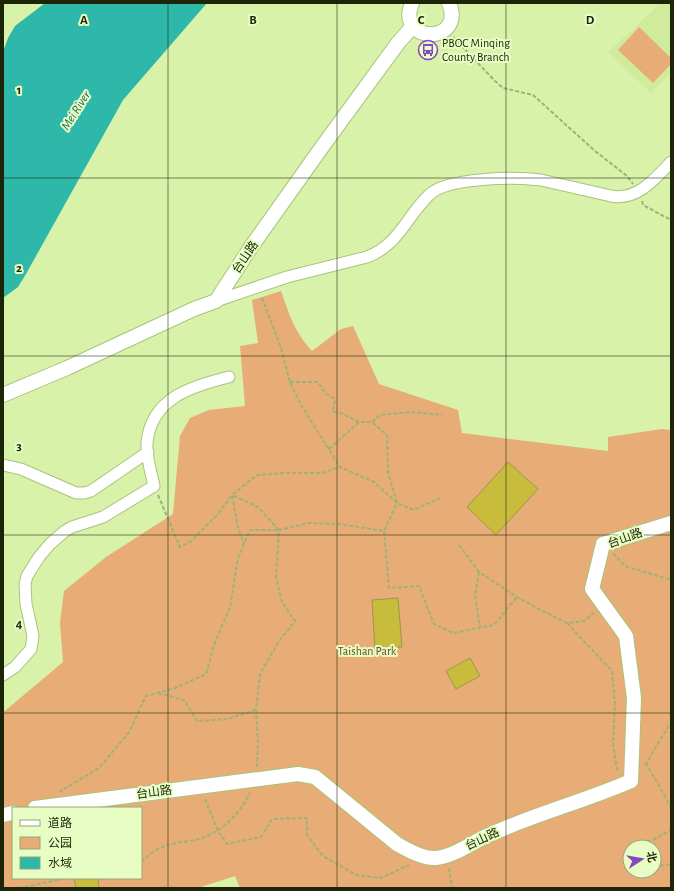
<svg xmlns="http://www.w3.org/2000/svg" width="674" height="891" font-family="'Alegreya Sans','Noto Sans SC',sans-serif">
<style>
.built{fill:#cfeb9b}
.green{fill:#e8ad76;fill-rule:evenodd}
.water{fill:#2db8a9}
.building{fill:#c8bc3d;stroke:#9c964b}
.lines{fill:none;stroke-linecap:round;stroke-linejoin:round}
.minor-casing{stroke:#aac37d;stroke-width:13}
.tertiary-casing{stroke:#aac37d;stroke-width:16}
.path{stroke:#9eb278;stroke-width:2;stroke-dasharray:4 2;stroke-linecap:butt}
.minor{stroke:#fff;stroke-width:11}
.tertiary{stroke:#fff;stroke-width:14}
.grid{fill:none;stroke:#1c2508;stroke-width:1;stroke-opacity:0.55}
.labels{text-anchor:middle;stroke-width:4;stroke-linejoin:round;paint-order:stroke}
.poi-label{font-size:12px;fill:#1c2508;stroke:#e8fdc4;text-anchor:start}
.street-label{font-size:12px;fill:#1c2508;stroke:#e8fdc4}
.park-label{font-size:12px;fill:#6d4a26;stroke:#e8fdc4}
.water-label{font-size:13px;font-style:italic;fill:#1e655c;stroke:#e8fdc4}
.grid-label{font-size:13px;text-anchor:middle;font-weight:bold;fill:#1c2508;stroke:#e8fdc4;stroke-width:4;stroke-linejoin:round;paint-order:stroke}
</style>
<rect width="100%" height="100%" fill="#d8f2aa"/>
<path class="built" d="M661,3H671V72L651,93L608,52Z"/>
<path class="green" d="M639,27L671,58V64L653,83L618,50Z
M281,291C290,316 294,331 312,351L341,329L353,326L379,384L458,410L462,433L608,451V437L662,429L671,430V888H240L235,876L198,888H3V711L6,710L63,662L60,623L64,591L106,557L173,514L180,436L190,418L209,410L245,406L240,346L258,343L252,300ZM13,808H141V878H13ZM630,847H654V871H630Z"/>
<path class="water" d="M45,3H207L123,100L26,274L18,287L3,298L4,49L8,38L15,26Z"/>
<path class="building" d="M508,462L538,489L496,535L467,507Z
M398,598L402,647L375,649L372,600Z
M470,658L480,676L456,689L446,671Z
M74,878H98L99,888H76Z"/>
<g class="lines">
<defs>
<path id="minor" d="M216,301L287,277L367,257C399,245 406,217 429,195C447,177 516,177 541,180L611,196C637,201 655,179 671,162
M3,465L21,469L76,493H84L91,491L148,452
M3,675L15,667L31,649L33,636L26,604L25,584L27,576L39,557L50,544L65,531L72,527L103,517L154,486C151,472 146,457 147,443C151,398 192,386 229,377"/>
<path id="tertiary" d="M412,3C395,44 466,45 449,3
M3,395L67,368L194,309L216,301L251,247L322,147L398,43L413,26
M35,808L298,774L315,777L397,844C408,850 423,859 436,858C455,856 472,842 489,835C535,814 585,801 631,781L634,698L626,636L592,589L603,544L671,523
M3,815L13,813"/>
</defs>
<use href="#minor" class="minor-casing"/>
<use href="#tertiary" class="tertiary-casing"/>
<path class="path" d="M453,37L495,81L503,88L533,95L595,151L627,176L633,184
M642,201L643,205L671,220
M290,382H318L325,393L335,399L333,412L341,413L359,422H372L387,435L388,472L397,503L414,510L440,498
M372,422L380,415L411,412L442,415
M329,449L359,422
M158,495L180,547L190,542L219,513L232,495L257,475L285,473H322L340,467
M384,531L389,588L419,586L434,624L453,633L494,625L517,597
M459,545L479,572L517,597L535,607L567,623L584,621L595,612
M613,553L625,566L671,580
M479,572L475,596L480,627
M567,623L612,671L615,705L613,743L616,764L618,771
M158,693L184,700L197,721L228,719L255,710
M646,763L671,807
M645,765L671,722
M257,767L258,743L256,710L260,674L279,641L295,621L282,602L276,578L279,530L309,523L339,524L384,531L397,503L374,482L340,467L301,405L290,382L280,345L261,296
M59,792L99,768L129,732L146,696L175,688L206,674L214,645L230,607L238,558L250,530H279L258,507L232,495L238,527L244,544
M205,799L218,831L227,844L261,837L272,819L307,818V835L323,856L356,875L381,878L409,865
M637,847L638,845L655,839L671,830
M141,861C148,856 155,850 162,847C173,842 187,842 199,839C220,833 242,813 250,792
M654,865L659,866L671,864
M449,868L452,888
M19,888L67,878"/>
<use href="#minor" class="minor"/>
<use href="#tertiary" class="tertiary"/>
</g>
<path class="grid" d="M168,3V888M337,3V888M506,3V888M3,178H671M3,356H671M3,535H671M3,713H671"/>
<defs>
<symbol id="bus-ring" viewBox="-11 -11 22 22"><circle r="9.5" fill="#e8fdc4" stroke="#8449bf" stroke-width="1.5"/><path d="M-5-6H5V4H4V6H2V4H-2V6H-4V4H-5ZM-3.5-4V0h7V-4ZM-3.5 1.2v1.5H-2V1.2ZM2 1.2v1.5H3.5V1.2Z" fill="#8449bf"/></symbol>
</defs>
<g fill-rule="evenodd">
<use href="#bus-ring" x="417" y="39" width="22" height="22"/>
</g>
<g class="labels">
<g class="poi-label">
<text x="442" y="47">PBOC Minqing<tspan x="442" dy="14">County Branch</tspan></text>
</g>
<g class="street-label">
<text transform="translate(245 257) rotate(-56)" y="4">台山路</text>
<text transform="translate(625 538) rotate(-20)" y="4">台山路</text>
<text transform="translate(154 792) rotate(-8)" y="4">台山路</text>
<text transform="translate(482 839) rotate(-25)" y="4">台山路</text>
</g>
<g class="park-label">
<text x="367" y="655">Taishan Park</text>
</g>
<g class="water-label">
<text transform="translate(75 110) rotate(-58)" y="5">Mei River</text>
</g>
</g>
<g class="grid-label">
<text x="84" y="24">A</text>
<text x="253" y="24">B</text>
<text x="421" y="24">C</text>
<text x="590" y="24">D</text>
<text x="19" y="94">1</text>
<text x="19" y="272">2</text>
<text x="19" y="450">3</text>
<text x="19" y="628">4</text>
</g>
<rect width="674" height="891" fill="none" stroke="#1c2508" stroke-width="8"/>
<rect x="12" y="807" width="130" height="72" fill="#e8fdc4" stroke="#96a779"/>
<rect x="20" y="820" width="20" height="6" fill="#ffffff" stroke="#96a779"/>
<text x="48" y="827" font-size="12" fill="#1c2508">道路</text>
<rect x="20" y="837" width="20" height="12" fill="#e8ad76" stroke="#96a779"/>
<text x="48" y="847" font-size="12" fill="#1c2508">公园</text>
<rect x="20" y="857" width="20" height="12" fill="#2db8a9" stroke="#96a779"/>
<text x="48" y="867" font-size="12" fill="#1c2508">水域</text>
<g transform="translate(642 859) rotate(78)"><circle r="19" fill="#e8fdc4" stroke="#96a779"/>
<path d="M0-3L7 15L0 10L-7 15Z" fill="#8449bf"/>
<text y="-6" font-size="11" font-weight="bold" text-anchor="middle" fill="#1c2508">北</text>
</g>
</svg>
